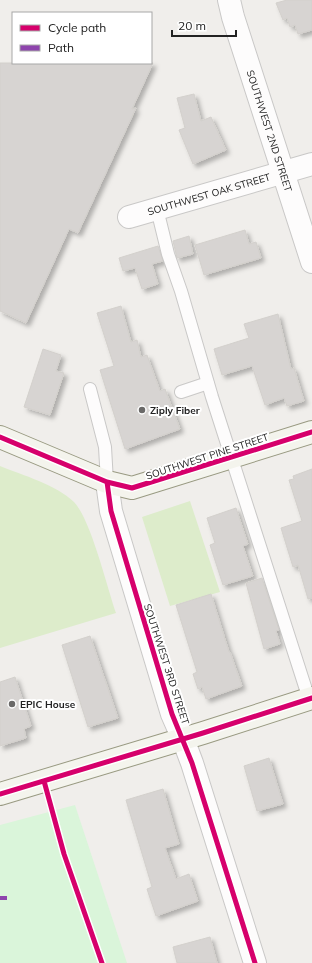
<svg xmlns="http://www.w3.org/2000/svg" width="312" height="963" font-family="Mulish,sans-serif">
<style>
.grass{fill:#ddeccb}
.park{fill:#daf5da}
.building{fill:#d7d4d2;stroke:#d3d0cc;filter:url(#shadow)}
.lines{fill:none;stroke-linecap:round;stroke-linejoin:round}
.service-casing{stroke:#c9c8c7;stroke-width:14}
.minor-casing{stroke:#c9c8c7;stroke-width:24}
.tertiary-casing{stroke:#c9c8c7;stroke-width:24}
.secondary-casing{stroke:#999a82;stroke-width:24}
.service{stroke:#fdfcfc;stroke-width:12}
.minor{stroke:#fdfcfc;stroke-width:22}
.tertiary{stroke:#fdfcfc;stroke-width:22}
.secondary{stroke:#f4f4ed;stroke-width:22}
.quiet{stroke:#8e44ad;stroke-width:4;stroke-dasharray:8 4;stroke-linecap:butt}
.cycleway-casing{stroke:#fff;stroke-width:8}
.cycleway{stroke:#d6006c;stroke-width:5}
.poi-dot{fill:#6a6968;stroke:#fff;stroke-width:1.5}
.labels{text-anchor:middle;stroke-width:4;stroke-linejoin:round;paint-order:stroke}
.street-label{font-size:10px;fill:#222;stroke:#fff}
.poi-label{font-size:10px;font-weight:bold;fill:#222;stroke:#fff;text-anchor:start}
</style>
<defs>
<filter id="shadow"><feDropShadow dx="3.5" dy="3.5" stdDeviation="2" flood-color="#0004"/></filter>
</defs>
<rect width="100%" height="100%" fill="#f0eeeb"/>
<path class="grass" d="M0,466C22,475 57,485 74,502C91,520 107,587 116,613L0,648Z
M190,501L220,592L170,606L142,517Z"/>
<path class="park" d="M75,805L127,963H0V825Z"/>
<path class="building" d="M287,0H312V30L298,34L295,25L290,27L287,18L283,20L276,3Z
M0,63H153L132,109L136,108L78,233L69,229L26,323L0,311Z
M194,94L201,121L211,117L226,150L193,164L179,130L185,128L177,98Z
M245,230L249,244L256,242L261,258L204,275L195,245Z
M189,236L193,254L177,258L173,241Z
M158,246L163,261L152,264L158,284L142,289L135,268L123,271L119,258Z
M121,306L131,342L137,340L141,357L147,355L160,391L165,389L180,429L125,449L100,370L114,366L97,313Z
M278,314L291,369L294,368L304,401L287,406L284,398L265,405L252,366L222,375L214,349L249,338L244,324Z
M43,349L61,355L56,371L64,373L50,415L24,407Z
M312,469V598L308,599L298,565L293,567L281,528L302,521L289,480L294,479L293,476Z
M236,508L248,544L243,546L253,576L223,585L210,545L215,543L207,518Z
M262,578L279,630L276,631L280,644L264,649L246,583Z
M211,594L229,652H230L242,686L206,699L202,687L198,689L193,674L197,672L176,605Z
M90,636L118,718L88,727L62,645Z
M15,677L31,726L24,729L26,738L0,746V682Z
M269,758L283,804L257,811L244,766Z
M163,789L179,844L165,848L176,879L189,874L198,901L156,916L147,889L152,887L126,800Z
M210,937L217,963H177L173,947Z"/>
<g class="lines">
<defs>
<path id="service" d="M157,209L168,254L181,291L212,397L309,699
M90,389L105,447L107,482
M181,392L208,383"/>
<g id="minor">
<path id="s1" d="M229,0L233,17L312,262"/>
<path id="s2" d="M129,217L312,164"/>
<path d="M183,739L192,763L255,963"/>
</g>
<path id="tertiary" d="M107,482L111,511L172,714L183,739"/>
<path id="secondary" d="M0,437L107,482L132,488L312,432
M0,794L203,733L312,698"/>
</defs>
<use href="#service" class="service-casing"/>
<use href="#minor" class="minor-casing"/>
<use href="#tertiary" class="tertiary-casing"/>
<use href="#secondary" class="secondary-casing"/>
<use href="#service" class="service"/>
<use href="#minor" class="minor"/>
<use href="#tertiary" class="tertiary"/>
<use href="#secondary" class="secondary"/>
<path class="quiet" d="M0,898H7"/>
<defs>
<path id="cycleway" d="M0,437L107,482L132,488L312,432
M107,482L111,511L172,714L192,763L255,963
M44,781L64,854L102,963
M0,794L203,733L312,698"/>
</defs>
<use href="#cycleway" class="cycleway-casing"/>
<use href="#cycleway" class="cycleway"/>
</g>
<g class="poi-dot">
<circle cx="142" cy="410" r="4"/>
<circle cx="12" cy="704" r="4"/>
</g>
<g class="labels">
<g class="street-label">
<text dy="4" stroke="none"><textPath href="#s1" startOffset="137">SOUTHWEST 2ND STREET</textPath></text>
<text dy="4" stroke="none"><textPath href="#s2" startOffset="83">SOUTHWEST OAK STREET</textPath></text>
<text transform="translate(207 456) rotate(-18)" y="4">SOUTHWEST PINE STREET</text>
<text transform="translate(167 664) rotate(72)" y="4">SOUTHWEST 3RD STREET</text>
</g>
<g class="poi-label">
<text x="150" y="414">Ziply Fiber</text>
<text x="20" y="708">EPIC House</text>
</g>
</g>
<rect x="12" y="12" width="140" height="52" fill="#ffffff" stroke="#a7a7a7"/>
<rect x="20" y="25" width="20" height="6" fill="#d6006c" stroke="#a7a7a7"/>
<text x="48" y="32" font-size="12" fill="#222222">Cycle path</text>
<rect x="20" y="45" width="20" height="6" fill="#8e44ad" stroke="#a7a7a7"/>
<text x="48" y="52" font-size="12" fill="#222222">Path</text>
<path d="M172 30v6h64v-6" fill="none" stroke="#222222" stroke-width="2"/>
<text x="178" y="30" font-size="12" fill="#222222" stroke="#ffffff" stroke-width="3" paint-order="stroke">20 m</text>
</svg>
